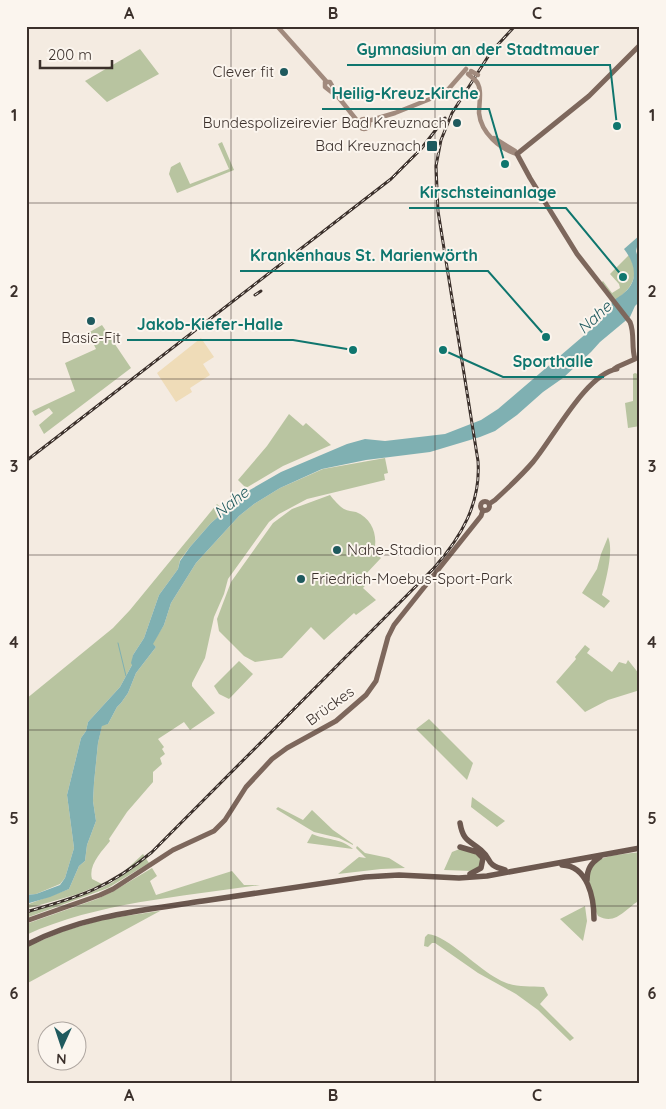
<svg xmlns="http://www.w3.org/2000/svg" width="666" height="1109" font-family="Quicksand,sans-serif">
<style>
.green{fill:#b8c4a0}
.sand{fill:#efdcb8}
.water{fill:#7fb0b2}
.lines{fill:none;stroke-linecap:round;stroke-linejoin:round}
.stream{stroke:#7fb0b2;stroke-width:1}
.secondary{stroke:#a18a7d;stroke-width:4.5}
.primary{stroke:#7d675c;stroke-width:5}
.trunk{stroke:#6c584f;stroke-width:5.5}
.rail-casing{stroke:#3b302b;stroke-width:3}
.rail{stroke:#fbf5ee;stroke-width:1;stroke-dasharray:4;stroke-linecap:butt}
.secondary-bridge{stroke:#a18a7d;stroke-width:4.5}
.grid{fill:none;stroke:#3b302b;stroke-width:1;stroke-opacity:0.55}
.poi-dot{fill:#1f5a5e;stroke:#fbf5ee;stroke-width:2}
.labels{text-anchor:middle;stroke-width:4;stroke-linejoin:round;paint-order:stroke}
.poi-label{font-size:15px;fill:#3b302b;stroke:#fbf5ee;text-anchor:end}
.street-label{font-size:15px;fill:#3b302b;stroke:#fbf5ee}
.water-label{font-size:16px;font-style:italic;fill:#1f5a5e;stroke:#fbf5ee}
.leader{fill:none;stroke:#0f766e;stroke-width:2}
.callout-dot{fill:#0f766e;stroke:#fbf5ee;stroke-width:2}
.callout-label{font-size:16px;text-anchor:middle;font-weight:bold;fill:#0f766e;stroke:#fbf5ee;stroke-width:4;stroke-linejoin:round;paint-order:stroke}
.neatline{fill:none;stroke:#3b302b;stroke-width:2}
.grid-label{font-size:16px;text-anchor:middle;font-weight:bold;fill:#3b302b}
</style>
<rect width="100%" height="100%" fill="#f4ebe1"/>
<path class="green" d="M140,49L159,74L107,102L85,81Z
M222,142L234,170L177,193L169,174L171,167L180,162L190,184L229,169L218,144Z
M629,255C640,275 633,287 616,300L601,283L603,281L612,293L620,288L619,284L610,274Z
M102,325L131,368L44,434L39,425L53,413L49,408L35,416L32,411L75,391L65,363L96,349L88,333Z
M635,373L640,375V426L628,428L625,403L633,401V374Z
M289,414L303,426L306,423L331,445L283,466L246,488L238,480L267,446Z
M385,458L388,473L384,474L385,480L307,499L279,514L269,522L228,579L224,594L214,617L205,658L192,683V686L215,713L190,730L184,722L158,739L164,747L162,749L165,754L160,758L162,764L153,772V782L127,812L109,839L110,841C102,851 88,865 92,879L102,884L78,894L26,909V905L69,889L79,866L85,861L87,845L96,821L93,801L94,783L98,743L102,725L108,724L117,707L121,703L128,693L136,673L156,647L152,644L164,625L171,603L196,563L239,516L254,504L280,488L323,469Z
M330,495C334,500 339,506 344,509C348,511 352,511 356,512C373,519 378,536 374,552L381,558L365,575L370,580L363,588L376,600L356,615L354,613L324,640L311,627L282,658L255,662L244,656L219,631L217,619L231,582L273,523L292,509Z
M217,504L225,511L211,523L190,547L180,560L178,569L159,595L144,638L133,655L132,665L120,687L88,722L86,731L81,738L67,795L74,848L65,878L60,884L36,894L26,895V699L113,628L130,610Z
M608,537C614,550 606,580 602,595L610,601L604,608L582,593L597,569L601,554Z
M585,645L590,649L587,653L612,672L619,662L626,664L628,660L640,675V690L608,700L585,712L556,682L576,659L575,657Z
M239,661L253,674L229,699L219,694L214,686Z
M429,719L473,763L467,780L416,729Z
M472,797L505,821L497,827L471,807Z
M278,807L303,820L312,810L333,830L353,844V845L339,838L314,832L276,809Z
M312,834C326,840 341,838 353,849L307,843Z
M357,846L365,853L389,858L405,868L381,869L338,874L359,857L366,858L356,848Z
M462,848L476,853L481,857V866L472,871L444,870L452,852Z
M640,852V900C626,908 616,926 598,916C592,903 582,869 597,861C609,854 627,854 640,852Z
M143,854L149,863L108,888L26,918V913L79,897L99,889L113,882Z
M152,868L157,876L150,881L156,895L232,871L244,885H260C182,897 99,902 26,935V924L97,899L112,892Z
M585,906L587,921L583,941L560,919Z
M159,911H160L26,984V947L64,931L105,919Z
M428,934C448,936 478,969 498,979C513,988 527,986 544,987L548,995L540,1004L574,1038L570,1041L538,1010L516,994L478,973L435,943H432L428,947L424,946L425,937Z"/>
<path class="sand" d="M201,338L214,357L203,364L210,375L190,388L192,392L176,402L157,373Z"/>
<path class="water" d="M640,235V245L637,247L636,251L640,265V301L635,306L630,317L600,342L591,352L563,378L543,392L517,415L495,431L480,437L430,452L366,460L322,469L280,488L254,504L239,516L196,563L171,603L164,625L153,644L156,647L136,673L128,693L121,703L117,707L108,724L102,726L98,743L94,783L93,801L96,821L87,845L85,861L79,866L69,889L50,897L26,904V895L36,894L60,885L65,878L74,848L67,795L81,738L86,731L88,722L120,687L132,665L131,663L133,655L144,638L159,595L178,569L180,561L190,547L211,523L248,491L281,472L347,444L365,439L385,441L445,434L481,420L498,409L602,320C605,314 608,307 612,302C616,298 621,296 625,292C639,280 635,263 624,249Z"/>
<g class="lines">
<path class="stream" d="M118,643L126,676"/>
<path class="secondary" d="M277,26L326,81
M475,80C483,87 479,103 479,113C481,133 500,149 517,154
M339,98L330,82H325V87L339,98L359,123
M359 124a5 5 0 1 1 10 0a5 5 0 1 1-10 0Z
M368,121L395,113L445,93L466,69
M494,138L515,151"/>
<path class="primary" d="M614,369L617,367L635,359C631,347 635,334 630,322L577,254L530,178L517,154L589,96L640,45
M480.5 506a4.5 4.5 0 1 1 9 0a4.5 4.5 0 1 1-9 0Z
M489,504L495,500C508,488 521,476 533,462C554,437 586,374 617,369
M26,921L100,895L113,889L173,850L214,831L225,820L246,787L272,759L287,748L336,721L366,695L376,681L388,637L394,625L481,516L483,510"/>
<path class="trunk" d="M460,823C463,841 469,840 481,850C493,860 484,864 505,870
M460,847L477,852L483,858L481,868L470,874
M562,865C588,866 594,898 594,919
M587,880C587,869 591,863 600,857
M26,945C81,916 143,910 203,901C257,893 311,885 365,877L399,875L459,878L487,876L640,848"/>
<defs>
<path id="rail" d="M255,295L261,291
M26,461L391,179L421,149L445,118
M26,912C79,897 109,888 152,852L434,568C461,537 481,504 478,461L438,211L436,166L441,140L452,113L491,52L515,26"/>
</defs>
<use href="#rail" class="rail-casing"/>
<use href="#rail" class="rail"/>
<path class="secondary-bridge" d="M471,71L478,75
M468,74L475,80"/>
</g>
<path class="grid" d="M231,26V1083M435,26V1083M26,203H640M26,379H640M26,555H640M26,730H640M26,906H640"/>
<g class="poi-dot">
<circle cx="284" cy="72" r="5"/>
<circle cx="457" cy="123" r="5"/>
<rect x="426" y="140" width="12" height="12" rx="2.5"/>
<circle cx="91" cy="321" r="5"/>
<circle cx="337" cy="550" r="5"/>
<circle cx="301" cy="579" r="5"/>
</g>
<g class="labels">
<g class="poi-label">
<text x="274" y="77">Clever fit</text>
<text x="447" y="128">Bundespolizeirevier Bad Kreuznach</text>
<text x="421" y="151">Bad Kreuznach</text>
<text x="91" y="343" text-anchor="middle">Basic-Fit</text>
<text x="347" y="555" text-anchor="start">Nahe-Stadion</text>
<text x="311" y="584" text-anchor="start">Friedrich-Moebus-Sport-Park</text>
</g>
<g class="street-label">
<text transform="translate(330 706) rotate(-36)" y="5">Brückes</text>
</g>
<g class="water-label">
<text transform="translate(594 317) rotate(-43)" y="6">Nahe</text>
<text transform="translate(231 502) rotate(-39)" y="6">Nahe</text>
</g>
</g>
<path class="leader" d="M617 126L610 65H347M505 164L489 109H322M623 277L566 208H409M546 337L488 271H240M353 350L293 340H127M443 350L503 377H604"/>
<g class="callout-dot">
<circle cx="617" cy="126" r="5"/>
<circle cx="505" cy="164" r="5"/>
<circle cx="623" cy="277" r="5"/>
<circle cx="546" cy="337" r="5"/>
<circle cx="353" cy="350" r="5"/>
<circle cx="443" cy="350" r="5"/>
</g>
<g class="callout-label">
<text x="478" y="55">Gymnasium an der Stadtmauer</text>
<text x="405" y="99">Heilig-Kreuz-Kirche</text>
<text x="488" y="198">Kirschsteinanlage</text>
<text x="364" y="261">Krankenhaus St. Marienwörth</text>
<text x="210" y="330">Jakob-Kiefer-Halle</text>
<text x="553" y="367">Sporthalle</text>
</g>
<rect width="666" height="1109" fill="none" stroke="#fbf5ee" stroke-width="55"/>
<g transform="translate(62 1046) rotate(183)"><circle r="24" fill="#fbf5ee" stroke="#aea6a0"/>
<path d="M0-4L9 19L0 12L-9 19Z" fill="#1f5a5e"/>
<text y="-8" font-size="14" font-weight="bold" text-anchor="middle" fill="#3b302b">N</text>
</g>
<path d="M40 60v8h72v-8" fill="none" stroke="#3b302b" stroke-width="2.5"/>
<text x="48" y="60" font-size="15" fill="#3b302b" stroke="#fbf5ee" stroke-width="4" paint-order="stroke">200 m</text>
<rect x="28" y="28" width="610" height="1054" class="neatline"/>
<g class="grid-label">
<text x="129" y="19">A</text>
<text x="333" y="19">B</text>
<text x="537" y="19">C</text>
<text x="14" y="121">1</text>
<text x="652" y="121">1</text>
<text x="14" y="297">2</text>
<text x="652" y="297">2</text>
<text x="14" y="472">3</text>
<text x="652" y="472">3</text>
<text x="14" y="648">4</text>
<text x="652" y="648">4</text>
<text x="14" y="824">5</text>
<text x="652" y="824">5</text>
<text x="14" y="999">6</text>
<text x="652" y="999">6</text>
<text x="129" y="1101">A</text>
<text x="333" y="1101">B</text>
<text x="537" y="1101">C</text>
</g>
</svg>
